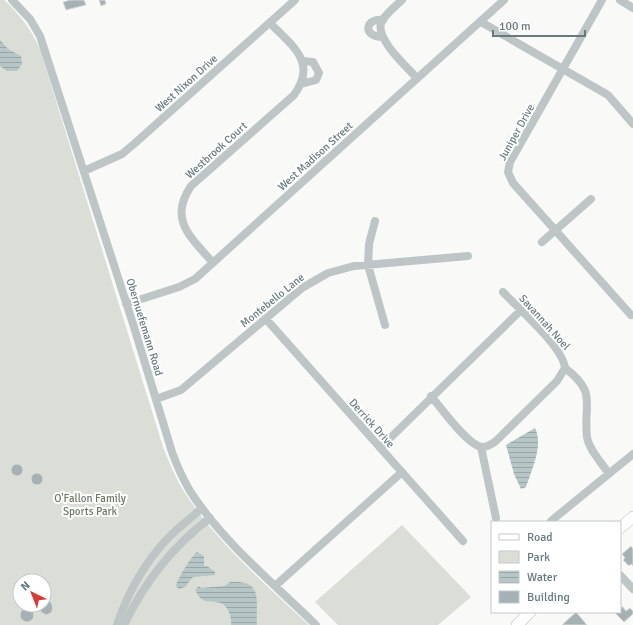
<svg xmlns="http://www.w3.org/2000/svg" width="633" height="625" font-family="Signika,sans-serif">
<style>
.green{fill:#dbded7;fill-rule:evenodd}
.water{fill:url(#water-rules)}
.building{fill:#a5b1b4;stroke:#dbdbd9}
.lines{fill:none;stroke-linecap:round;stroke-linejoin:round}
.major-casing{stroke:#b2b9bb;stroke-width:12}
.minor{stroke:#bec5c6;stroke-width:8}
.major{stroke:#fff;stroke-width:11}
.labels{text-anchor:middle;stroke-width:4;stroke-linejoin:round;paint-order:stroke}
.street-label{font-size:11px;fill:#667a80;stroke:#fff}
.park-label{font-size:11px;fill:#6d7965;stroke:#fff}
</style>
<defs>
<pattern id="water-rules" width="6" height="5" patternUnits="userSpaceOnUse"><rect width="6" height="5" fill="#b6c6c7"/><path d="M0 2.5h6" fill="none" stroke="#98a6a7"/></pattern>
</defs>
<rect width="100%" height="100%" fill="#f9f9f7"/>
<path class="green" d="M0,0H4C20,14 31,30 40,49L163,447C168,459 173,472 179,483C210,537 264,583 309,625H0ZM20,581H44V605H20Z
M402,525L471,597L438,625H338L315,602Z"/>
<path class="water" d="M0,40L8,49L21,56L22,64L17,71H7L0,66Z
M535,428C544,445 531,471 526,487L521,489L514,474L506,445Z
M197,552L204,556V566H207L215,572V575L193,577L185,587L179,589L176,586C176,581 193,554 197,552Z
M230,582C265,580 255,602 257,625H231C232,615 227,602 215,602C210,601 207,602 203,600C199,598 197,593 195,590L199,586L201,588L224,586Z"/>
<path class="building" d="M70,0H84L86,5L66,10L63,2Z
M99,0H105L106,4L101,6Z
M11 470a6 6 0 1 1 12 0a6 6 0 1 1-12 0Z
M31 479a6 6 0 1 1 12 0a6 6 0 1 1-12 0Z
M631,546L633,549V566L631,564L629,566L623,560L625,558L622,554Z
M44,601L51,602L53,608L51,613L46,615L41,612L39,608L40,605H44Z
M622,606L626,611L630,608L633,611V614L624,622L614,612H620Z
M20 615a7 7 0 1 1 14 0a7 7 0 1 1-14 0Z
M576,612L587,625H562Z"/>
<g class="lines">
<defs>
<path id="major" d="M620,528L633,517
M517,625L530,612"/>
</defs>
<use href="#major" class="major-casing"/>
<path class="minor" d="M12,0L30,19L40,36L134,327L172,452C177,466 183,479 190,491C222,541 274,584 316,625
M402,0C396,6 384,15 381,23C376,40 407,67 417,78
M602,0L510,162L508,172L513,183L631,315
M620,0L633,8
M481,22L608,95L633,124
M383,37C361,37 366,17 383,20
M301,84L316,80L319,73L313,62L303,61
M84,171L122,154L134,144L295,0
M375,221L369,244L368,265L385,325
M542,242L591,199
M213,263C191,237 168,220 191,186L294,95C318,62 292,46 270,23
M503,292C519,309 563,347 565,368C598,393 583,403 587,437C589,450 602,463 609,474
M126,304L179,287L195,279L504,0
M266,319L463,541
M431,396C441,408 468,446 482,447C487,447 492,444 496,441L557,381L565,368
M156,399L181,390L302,288L328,273L354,266L468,256
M481,447L496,518
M380,448L520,311
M551,521L633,454
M620,575L633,589
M275,586L402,472
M117,625C128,592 145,562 169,537C179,527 191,518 202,508
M124,625C144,583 173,546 210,518"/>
<use href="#major" class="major"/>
</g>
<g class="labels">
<g class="street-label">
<text transform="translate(186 83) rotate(-42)" y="4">West Nixon Drive</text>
<text transform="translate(516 132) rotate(-61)" y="4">Juniper Drive</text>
<text transform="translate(216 150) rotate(-42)" y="4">Westbrook Court</text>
<text transform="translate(315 156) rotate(-42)" y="4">West Madison Street</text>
<text transform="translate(272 300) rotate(-39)" y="4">Montebello Lane</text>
<text transform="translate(545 322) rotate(48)" y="4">Savannah Noel</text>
<text transform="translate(145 327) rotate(73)" y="4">Obernuefemann Road</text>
<text transform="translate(372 423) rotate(48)" y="4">Derrick Drive</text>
</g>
<g class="park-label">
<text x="90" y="502">O'Fallon Family<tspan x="90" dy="13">Sports Park</tspan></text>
</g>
</g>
<rect x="491" y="521" width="130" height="92" fill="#ffffff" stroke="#c2cacc"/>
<rect x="499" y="534" width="20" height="6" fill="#ffffff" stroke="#c2cacc"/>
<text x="527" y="541" font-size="12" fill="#667a80">Road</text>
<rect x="499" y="551" width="20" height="12" fill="#dbded7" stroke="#c2cacc"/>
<text x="527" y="561" font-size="12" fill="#667a80">Park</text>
<rect x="499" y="571" width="20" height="12" fill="url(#water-rules)" stroke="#c2cacc"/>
<text x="527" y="581" font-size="12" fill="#667a80">Water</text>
<rect x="499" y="591" width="20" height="12" fill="#a5b1b4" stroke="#c2cacc"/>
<text x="527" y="601" font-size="12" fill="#667a80">Building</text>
<g transform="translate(32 593) rotate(317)"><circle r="19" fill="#ffffff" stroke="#c2cacc"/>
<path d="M0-3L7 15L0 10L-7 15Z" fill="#d93937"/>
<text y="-6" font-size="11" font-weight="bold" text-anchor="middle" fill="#667a80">N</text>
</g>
<path d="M493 30v6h92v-6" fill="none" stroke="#667a80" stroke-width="2"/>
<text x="499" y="30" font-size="12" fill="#667a80" stroke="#ffffff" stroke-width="3" paint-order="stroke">100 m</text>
</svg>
